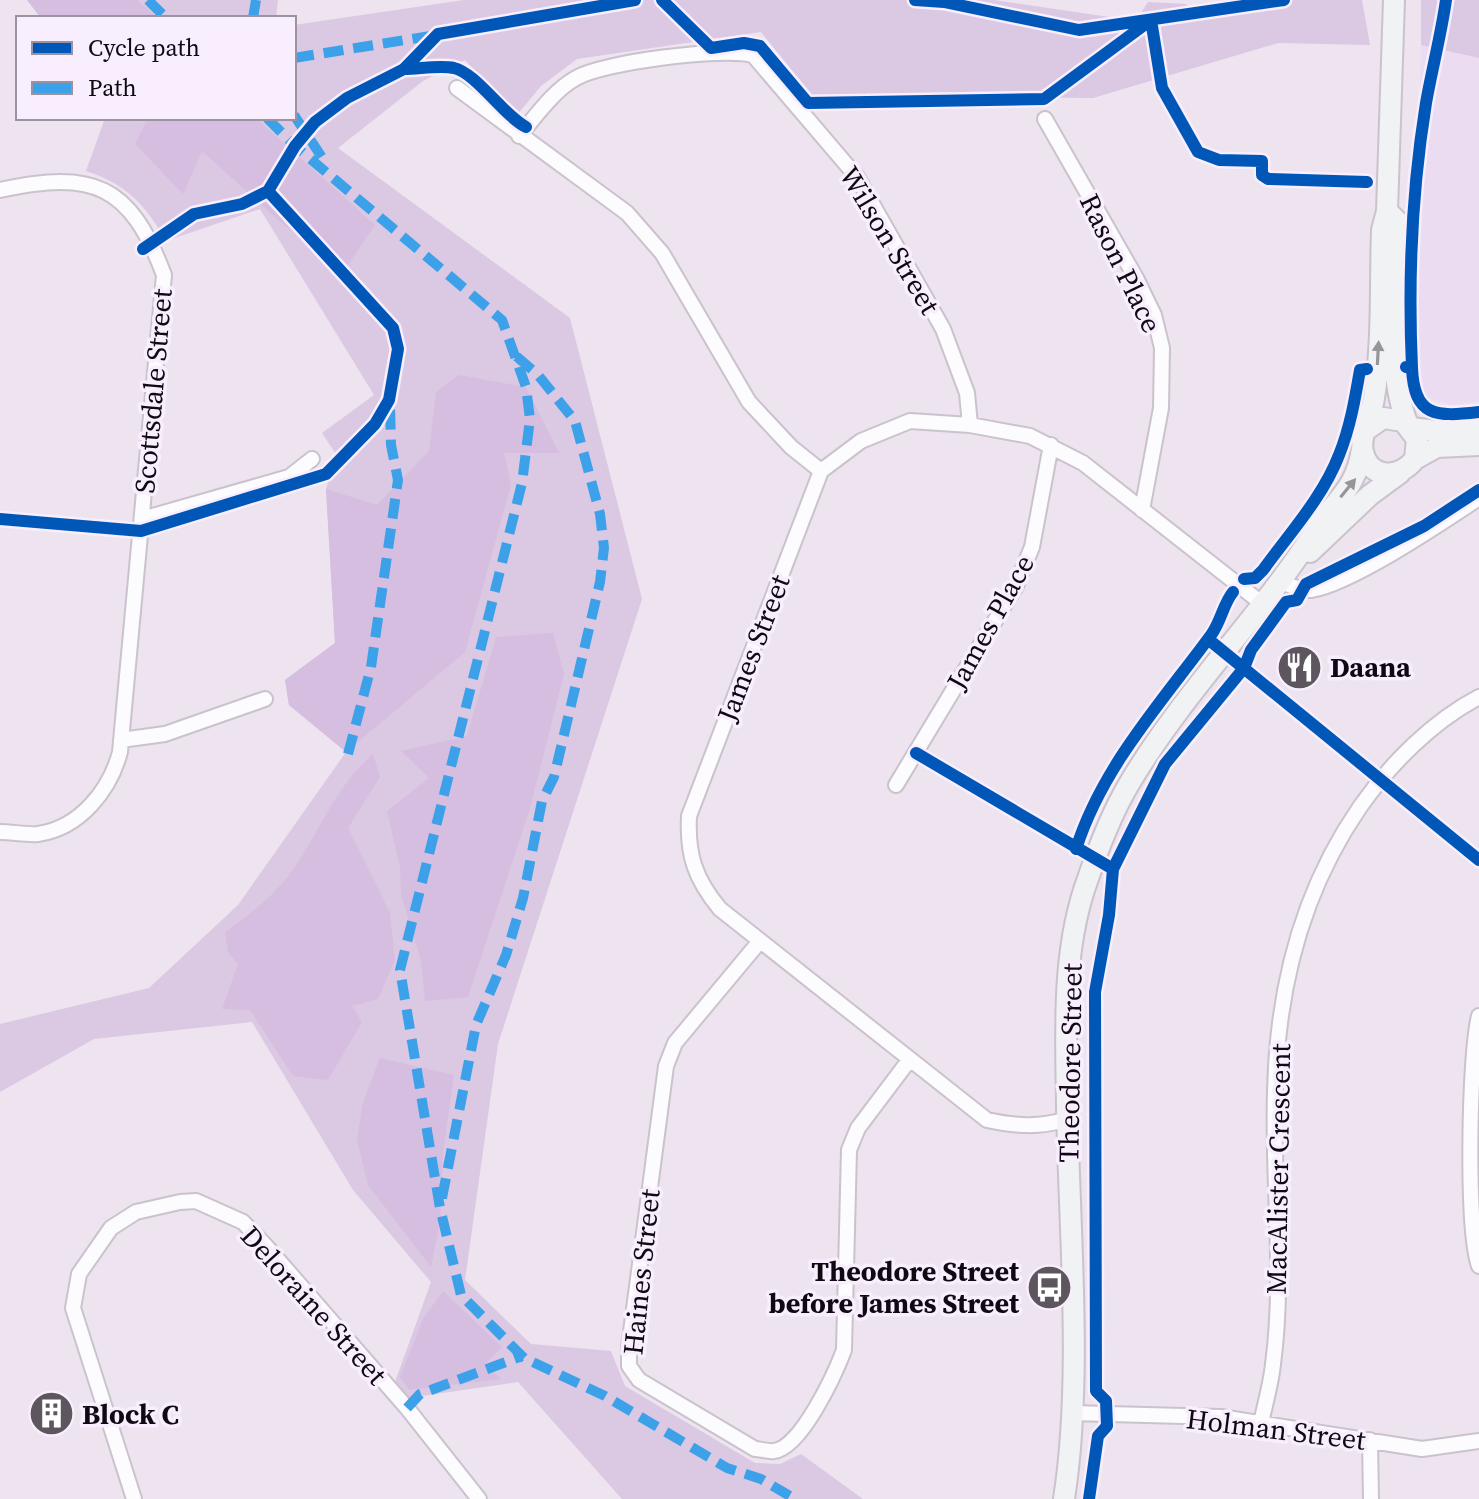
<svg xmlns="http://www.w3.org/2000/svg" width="1479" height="1499" font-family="'Source Serif 4',serif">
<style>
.built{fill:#ebdcf2}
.green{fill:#dbc8e2}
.forest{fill:#d6bee0}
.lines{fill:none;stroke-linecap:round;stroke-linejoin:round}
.street-casing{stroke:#cac2cc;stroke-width:18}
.secondary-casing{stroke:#cac2cc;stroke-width:24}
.street{stroke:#fcfbfd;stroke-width:14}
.secondary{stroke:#f0f2f3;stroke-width:20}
.quiet{stroke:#3da1ea;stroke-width:10;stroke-dasharray:20 10;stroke-linecap:butt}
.cycleway-casing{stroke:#f8eefd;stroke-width:17}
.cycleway{stroke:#0057b8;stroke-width:12}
.oneway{fill:#969599}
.labels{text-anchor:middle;stroke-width:7;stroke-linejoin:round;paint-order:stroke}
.street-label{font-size:28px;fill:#0f0a11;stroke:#f8eefd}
.poi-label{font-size:28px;font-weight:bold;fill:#0f0a11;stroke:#f8eefd;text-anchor:start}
</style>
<rect width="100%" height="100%" fill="#ede4f0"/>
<path class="built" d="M1421,45L1479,58V401L1453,405L1425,397L1414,353Z"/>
<path class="green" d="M27,0H278L276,18H41Z
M464,0H994L1136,21L1148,2L1186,4L1199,17L1285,0H1362L1370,45L1278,43L1093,98L812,95L761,32L577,59L541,86L517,115L465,60L423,81L338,148L570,318L642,599L498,1044L465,1280L531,1344L611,1351L625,1386L755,1463L780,1464L801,1454L863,1499H622L518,1382L408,1398L395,1382L431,1282L353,1190L252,1022L94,1039L0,1092V1024L149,988L238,905L346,752L289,705L285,680L335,643L326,489L336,454L322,433L374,395L260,209L166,241C146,205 126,184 86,171L105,118H294V25Z
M1421,0H1479V58L1421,45Z"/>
<path class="forest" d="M27,0H137L158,18H41Z
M148,118H256L375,225L347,266L284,225L202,151L183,194L135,144Z
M459,375L526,387L559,453H504L511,485L465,652L346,752L289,705L285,680L335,643L326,489L377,505L429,451L436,392Z
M553,633L564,674L530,808L468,997L425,1001L421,961L401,895L400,867L387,811L429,778L401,751L467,736L496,637Z
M373,754L380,777L348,828L390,913L395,960L378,999L352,1006L362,1022L328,1080L293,1076L250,1010L222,1009L238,964L228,952L225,932C249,915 270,899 289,875C319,835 334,787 373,754Z
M380,1058L454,1075L443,1153L440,1221L431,1267L368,1185L357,1140L363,1102Z
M443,1291L502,1347L485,1364L501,1379L409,1390L400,1377L423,1319Z"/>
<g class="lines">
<defs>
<path id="street" d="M457,88L627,213L662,253L749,402L791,447L821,471
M1045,119L1136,278L1154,315L1162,348L1161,408L1142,510
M519,136C536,116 553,91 576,78C604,62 722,47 753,55L857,177L943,329L967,393L970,425
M0,190C93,170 130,184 164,275L120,752C110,790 80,828 38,834C26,835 12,832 0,832
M142,519L289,477L312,459
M1281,582C1290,585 1301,591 1311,590C1351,584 1443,522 1479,498
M121,740L165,734L265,699
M896,785L1016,586L1032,547L1051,445
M760,941L675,1043L666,1066L629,1347V1366L639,1380L755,1449C760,1449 768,1452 774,1451C801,1448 835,1374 844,1350L849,1150L858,1128L910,1059
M1479,1016C1469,1057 1466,1228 1479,1266
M1067,1119C1040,1128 1015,1126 987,1120L720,909C695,879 687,855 689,816L821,471L861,441L910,421L970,425L1030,436L1083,463L1264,605
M1071,1413L1221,1417L1422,1449L1479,1441
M1261,1423C1265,1404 1271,1384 1273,1364C1285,1274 1272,1182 1275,1092C1277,990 1302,891 1360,807C1390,764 1433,721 1479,697
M1370,1440L1371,1499
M134,1499L73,1308L79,1274L111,1228L136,1212L180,1202L196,1201L243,1222L266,1246L407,1408L479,1499"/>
<path id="secondary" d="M1387,211L1399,223C1400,287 1383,364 1408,425
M1411,428L1437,431L1479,427
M1366,430L1383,418L1403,421L1417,439L1415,459C1400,479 1370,480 1363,452C1359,435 1372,415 1374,398C1383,343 1380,285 1382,230L1387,211L1394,0
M1415,459L1437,447L1479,445
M1310,552L1370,495L1400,473
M1064,1499C1083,1376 1069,1231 1067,1106C1066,1034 1062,959 1084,890C1097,852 1111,813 1132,779C1185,691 1260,617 1315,531C1336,498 1356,490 1362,449"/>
</defs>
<use href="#street" class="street-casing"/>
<use href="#secondary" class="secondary-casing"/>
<use href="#street" class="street"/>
<use href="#secondary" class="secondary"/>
<path class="quiet" d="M148,0L166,18
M253,18L256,0
M294,58L436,35
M294,115L325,162
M267,118L295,146L502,320L526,387L530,419L522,483L400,970L440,1208L461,1295L524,1358L605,1396L727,1468L761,1479L795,1499
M348,754L371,667L398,480L391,445L390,404
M442,1198L476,1025L506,955L523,898L542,801L554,777L600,582L604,548L600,514L575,421L538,375L516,356
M407,1408L420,1394L522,1356"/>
<defs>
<path id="cycleway" d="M662,0L711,48L744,43L760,46L808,103L1044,99L1151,20
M915,0L944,2L1079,30L1284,0
M1151,20L1162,88L1198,152L1219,160L1262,161V175L1268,179L1367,182
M404,69C419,69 439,65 454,68C476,73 503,115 526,127
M143,249L194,214L242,204L268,191L295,146L315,122L347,98L404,69L438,34L635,0
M1406,367L1412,368C1414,417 1436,417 1479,412
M1412,368C1408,280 1412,189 1426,103C1432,69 1441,35 1446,0
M0,519L141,531L326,474L375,424L389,400L398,349L393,328L268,191
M1244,579L1255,578L1263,570C1289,534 1323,497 1339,455C1350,428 1355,399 1360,370L1367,369
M1208,639L1479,860
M916,753L1113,869
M1076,849C1102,767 1161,703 1211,635C1221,622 1223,604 1233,592
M1089,1499L1098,1436L1107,1426L1106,1401L1096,1391L1095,992L1109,915L1113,869L1165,764L1244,668L1251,650L1286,602L1297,600L1306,584L1424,526L1479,490"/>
</defs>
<use href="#cycleway" class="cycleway-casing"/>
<use href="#cycleway" class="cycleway"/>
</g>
<defs><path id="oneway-solid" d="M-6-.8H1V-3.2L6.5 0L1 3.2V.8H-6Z" transform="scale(2)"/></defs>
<g class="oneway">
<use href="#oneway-solid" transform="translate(1378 353) rotate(-87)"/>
<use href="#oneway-solid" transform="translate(1348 488) rotate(-51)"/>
</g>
<defs>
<symbol id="restaurant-disc" viewBox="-11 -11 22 22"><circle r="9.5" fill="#5d565f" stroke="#f8eefd"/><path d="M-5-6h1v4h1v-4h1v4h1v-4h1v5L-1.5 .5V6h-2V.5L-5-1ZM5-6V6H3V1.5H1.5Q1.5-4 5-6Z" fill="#fff"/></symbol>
<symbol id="bus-disc" viewBox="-11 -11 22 22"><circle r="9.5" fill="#5d565f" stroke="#f8eefd"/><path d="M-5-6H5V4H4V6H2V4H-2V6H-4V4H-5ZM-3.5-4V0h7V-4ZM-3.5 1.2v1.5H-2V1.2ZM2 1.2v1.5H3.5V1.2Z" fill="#fff"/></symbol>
<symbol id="building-disc" viewBox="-11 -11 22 22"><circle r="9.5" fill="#5d565f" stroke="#f8eefd"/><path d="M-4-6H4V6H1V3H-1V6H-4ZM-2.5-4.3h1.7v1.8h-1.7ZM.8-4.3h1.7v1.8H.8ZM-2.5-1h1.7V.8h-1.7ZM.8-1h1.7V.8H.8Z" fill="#fff"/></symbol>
</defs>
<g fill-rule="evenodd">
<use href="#restaurant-disc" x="1274" y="642" width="51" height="51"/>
<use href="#bus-disc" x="1024" y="1262" width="51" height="51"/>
<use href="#building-disc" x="26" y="1388" width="51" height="51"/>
</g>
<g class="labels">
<g class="street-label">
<text transform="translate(890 240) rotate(59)" y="10">Wilson Street</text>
<text transform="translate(1121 263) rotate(64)" y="10">Rason Place</text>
<text transform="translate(153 391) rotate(-85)" y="10">Scottsdale Street</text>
<text transform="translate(990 622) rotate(-61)" y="10">James Place</text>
<text transform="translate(753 648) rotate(-69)" y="10">James Street</text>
<text transform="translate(1070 1063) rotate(-89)" y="10">Theodore Street</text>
<text transform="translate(1278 1169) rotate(-89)" y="10">MacAlister Crescent</text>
<text transform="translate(641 1272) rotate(-84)" y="10">Haines Street</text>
<text transform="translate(314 1305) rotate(48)" y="10">Deloraine Street</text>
<text transform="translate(1276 1429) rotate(7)" y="10">Holman Street</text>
</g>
<g class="poi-label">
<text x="1330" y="677">Daana</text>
<text x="1019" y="1281" text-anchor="end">Theodore Street<tspan x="1019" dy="32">before James Street</tspan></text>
<text x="82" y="1424">Block C</text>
</g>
</g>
<rect x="16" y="16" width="280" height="104" fill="#f8eefd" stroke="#9b939f" stroke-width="2"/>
<rect x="32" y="42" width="40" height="12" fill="#0057b8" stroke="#9b939f" stroke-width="2"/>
<text x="88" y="56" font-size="24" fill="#0f0a11">Cycle path</text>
<rect x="32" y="82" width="40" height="12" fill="#3da1ea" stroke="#9b939f" stroke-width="2"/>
<text x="88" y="96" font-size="24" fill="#0f0a11">Path</text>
</svg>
